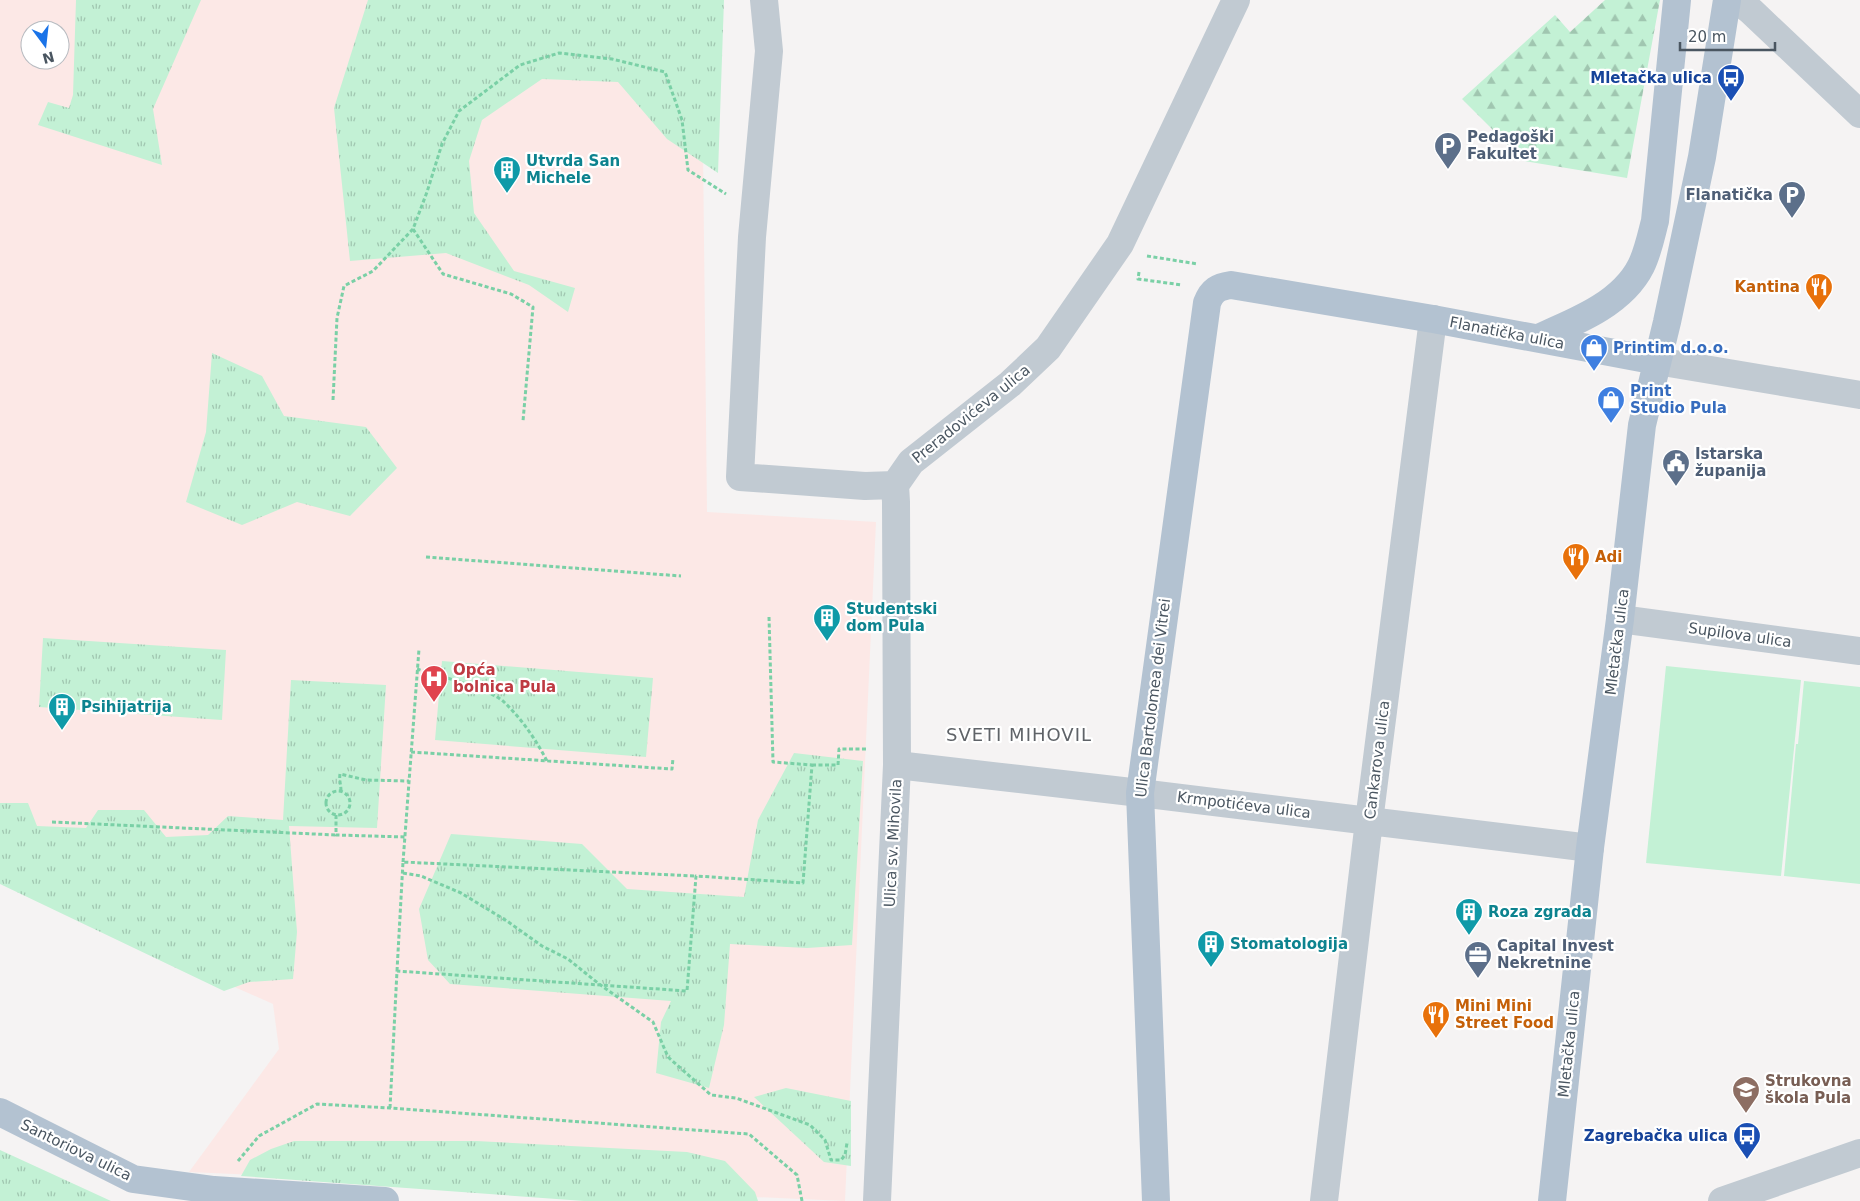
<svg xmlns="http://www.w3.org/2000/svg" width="1860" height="1201" font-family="'DejaVu Sans',sans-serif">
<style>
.medical{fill:#fce8e6;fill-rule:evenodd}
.green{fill:#c3f1d5}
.forest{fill:url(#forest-firs)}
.park{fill:url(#park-tufts)}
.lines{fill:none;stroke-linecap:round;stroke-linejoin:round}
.path{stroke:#7ad0a6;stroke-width:3;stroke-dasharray:4 2.5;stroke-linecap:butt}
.minor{stroke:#c1cad2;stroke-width:28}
.major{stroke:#b3c2d1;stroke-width:28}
.labels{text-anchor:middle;stroke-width:4.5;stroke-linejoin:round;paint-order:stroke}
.transit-label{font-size:15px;font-weight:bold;fill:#164399;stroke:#fff;text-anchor:end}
.service-label{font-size:15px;font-weight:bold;fill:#4e5e75;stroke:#fff;text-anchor:start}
.culture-label{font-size:15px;font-weight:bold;fill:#0d838f;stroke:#fff;text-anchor:start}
.food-label{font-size:15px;font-weight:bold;fill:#c56008;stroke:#fff;text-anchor:start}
.street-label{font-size:15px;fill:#4a5661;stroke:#fff}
.shop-label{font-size:15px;font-weight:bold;fill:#366cbe;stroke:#fff;text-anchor:start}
.health-label{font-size:15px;font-weight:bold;fill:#be3a42;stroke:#fff;text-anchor:start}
.education-label{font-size:15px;font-weight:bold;fill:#785e54;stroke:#fff;text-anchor:start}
.quarter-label{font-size:18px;letter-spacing:1px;fill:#5f6368;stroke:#fff}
</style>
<defs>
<pattern id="forest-firs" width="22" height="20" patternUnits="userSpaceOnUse" patternTransform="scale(1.25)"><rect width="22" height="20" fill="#c3f1d5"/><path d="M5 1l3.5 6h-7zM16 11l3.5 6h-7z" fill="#a0c6b0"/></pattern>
<pattern id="park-tufts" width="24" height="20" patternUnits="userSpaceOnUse" patternTransform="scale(1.25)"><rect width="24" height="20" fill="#c3f1d5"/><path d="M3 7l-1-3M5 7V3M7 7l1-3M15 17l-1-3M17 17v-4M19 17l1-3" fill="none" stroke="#a0c6b0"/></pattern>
</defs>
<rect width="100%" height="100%" fill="#f5f3f3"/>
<path class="medical" d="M0,0H685L702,57L707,512L876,522L845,1201L189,1172L279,1049L273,1004L0,883ZM30,30H60V60H30Z"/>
<path class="green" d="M1666,666L1801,680L1781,876L1646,863Z
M1804,681L1860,687V884L1784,876L1796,744H1798Z"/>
<path class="forest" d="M1605,0H1660L1627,178L1524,161L1462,99L1555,15L1570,32Z"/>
<path class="park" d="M76,0H201L153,109L162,165L38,125L48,102L69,108L73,95Z
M368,0H724L718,173L667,139L618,82L542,79L482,120L469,161L474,213L514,271L575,288L568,312L529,285L446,253L350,261L334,108Z
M212,353L262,376L284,416L366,427L397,468L350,516L297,502L242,525L186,502L206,432Z
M43,638L226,650L222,720L39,707Z
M442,661L653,678L646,757L435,740Z
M291,680L386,685L377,828L289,826L297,932L293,979L249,982L224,991L0,884V803H28L37,826L86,828L98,810H144L166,837L208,835L228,816L283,820Z
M794,753L863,761L852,945L807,948L730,944L724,1025L709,1088L656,1073L661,1022L671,1001L450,984L428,960L419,909L451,834L582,844L627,889L744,897L758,820Z
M786,1088L851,1101V1166L824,1162L754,1097Z
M294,1141H476L687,1152L725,1161L755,1192L758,1201H584L241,1176L250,1160L271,1149Z
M0,1150L111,1201H0Z"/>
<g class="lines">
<path class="path" d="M413,229L443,274L511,294L533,307L523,421
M1147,256L1198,264
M1139,272L1138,279L1182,285
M333,400L337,318L344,286L373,271L413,229L427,192L442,144L459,111L520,65L559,53L612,59L665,72L682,120L688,170L726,194
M426,557L681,576
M417,669C438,676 489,688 504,702C522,719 536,740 547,761
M411,752L672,769L673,758
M812,765H838L839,749H866
M341,791C341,785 339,780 340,774L366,780L409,781
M326 803a12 12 0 1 1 24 0a12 12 0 1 1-24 0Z
M336,815V835L405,837
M52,822L336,835
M403,862L419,649
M403,873L421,876L461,893L507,921L542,946L568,959L599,984L653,1022L668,1057L711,1095L736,1098L810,1125L825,1140L831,1160H841L845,1155L847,1143H849
M397,971L403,862L695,876
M390,1108L397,971L687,991L696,876L803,883L812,765L773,762L769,617
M238,1161L259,1136L317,1104L390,1108L749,1134L797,1175L802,1201"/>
<path class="minor" d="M764,0L769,51L752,237L740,477L865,486L895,485
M1737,0L1751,11L1860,114
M1657,361L1860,395
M895,485L911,462L1010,384L1048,348L1120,244L1236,0
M1620,619L1860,651
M897,765L1140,793L1590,848
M877,1201L897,765L896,502L895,485
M1324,1201L1369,821L1433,319
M1722,1201L1860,1153"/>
<path class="major" d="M1538,338C1575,322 1622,304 1641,266C1648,252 1651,236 1655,221L1677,0
M0,1112L133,1179L214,1190L385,1201
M1156,1201L1140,793L1207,303C1212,290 1218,287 1231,285L1433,319L1657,361
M1552,1201L1590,848L1620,619L1642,425L1667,322L1702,157L1727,0"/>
</g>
<defs>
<symbol id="bus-pin" viewBox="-11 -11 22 30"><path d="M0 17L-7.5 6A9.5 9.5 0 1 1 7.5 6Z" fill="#1a4fb4" stroke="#fff"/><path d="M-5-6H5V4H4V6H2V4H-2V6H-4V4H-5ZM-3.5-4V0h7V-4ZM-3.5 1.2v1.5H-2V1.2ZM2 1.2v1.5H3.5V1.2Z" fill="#fff"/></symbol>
<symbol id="parking-pin" viewBox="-11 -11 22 30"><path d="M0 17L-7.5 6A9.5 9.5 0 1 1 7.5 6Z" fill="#5c6f8a" stroke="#fff"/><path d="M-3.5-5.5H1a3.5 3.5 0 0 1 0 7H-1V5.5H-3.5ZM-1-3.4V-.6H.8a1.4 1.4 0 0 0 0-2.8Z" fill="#fff"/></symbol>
<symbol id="building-pin" viewBox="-11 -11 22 30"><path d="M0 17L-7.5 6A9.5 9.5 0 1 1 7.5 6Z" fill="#0f9aa8" stroke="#fff"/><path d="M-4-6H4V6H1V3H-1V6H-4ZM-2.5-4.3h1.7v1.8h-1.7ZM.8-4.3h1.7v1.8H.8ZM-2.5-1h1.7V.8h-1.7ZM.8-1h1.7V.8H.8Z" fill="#fff"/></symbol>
<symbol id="restaurant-pin" viewBox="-11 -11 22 30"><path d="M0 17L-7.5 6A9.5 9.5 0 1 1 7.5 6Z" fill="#e8710a" stroke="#fff"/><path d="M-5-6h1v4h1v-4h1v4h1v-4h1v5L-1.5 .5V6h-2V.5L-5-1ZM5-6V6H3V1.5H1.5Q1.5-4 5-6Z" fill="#fff"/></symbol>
<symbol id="shop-pin" viewBox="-11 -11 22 30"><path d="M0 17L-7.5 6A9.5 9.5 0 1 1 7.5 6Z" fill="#3f7fe0" stroke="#fff"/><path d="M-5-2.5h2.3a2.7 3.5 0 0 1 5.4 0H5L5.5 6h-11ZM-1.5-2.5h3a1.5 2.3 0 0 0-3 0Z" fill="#fff"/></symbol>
<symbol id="civic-pin" viewBox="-11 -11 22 30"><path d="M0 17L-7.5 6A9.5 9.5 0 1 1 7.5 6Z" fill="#5c6f8a" stroke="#fff"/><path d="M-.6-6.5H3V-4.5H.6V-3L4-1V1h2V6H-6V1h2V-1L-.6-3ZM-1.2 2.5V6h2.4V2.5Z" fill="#fff"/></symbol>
<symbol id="hospital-pin" viewBox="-11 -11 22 30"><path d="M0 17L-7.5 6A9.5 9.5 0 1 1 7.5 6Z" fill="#e0444e" stroke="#fff"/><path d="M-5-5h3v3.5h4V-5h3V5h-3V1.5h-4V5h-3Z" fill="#fff"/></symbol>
<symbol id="office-pin" viewBox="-11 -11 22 30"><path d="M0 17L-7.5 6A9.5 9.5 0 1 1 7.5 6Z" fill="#5c6f8a" stroke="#fff"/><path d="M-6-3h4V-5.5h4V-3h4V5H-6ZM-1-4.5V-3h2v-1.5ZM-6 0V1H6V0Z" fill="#fff"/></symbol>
<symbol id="school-pin" viewBox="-11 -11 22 30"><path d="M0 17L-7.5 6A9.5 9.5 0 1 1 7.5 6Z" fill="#8d6e63" stroke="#fff"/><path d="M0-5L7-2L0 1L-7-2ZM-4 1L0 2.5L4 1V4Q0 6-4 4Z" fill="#fff"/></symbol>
</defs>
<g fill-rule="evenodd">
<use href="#bus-pin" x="1715" y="62" width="32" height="43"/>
<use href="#parking-pin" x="1432" y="130" width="32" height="43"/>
<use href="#building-pin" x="491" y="154" width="32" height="43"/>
<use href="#parking-pin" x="1776" y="179" width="32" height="43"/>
<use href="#restaurant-pin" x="1803" y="271" width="32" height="43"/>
<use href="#shop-pin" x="1578" y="332" width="32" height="43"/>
<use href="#shop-pin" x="1595" y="384" width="32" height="43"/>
<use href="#civic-pin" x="1660" y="447" width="32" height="43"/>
<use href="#restaurant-pin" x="1560" y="541" width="32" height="43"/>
<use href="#building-pin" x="811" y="602" width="32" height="43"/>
<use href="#hospital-pin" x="418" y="663" width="32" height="43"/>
<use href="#building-pin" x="46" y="691" width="32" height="43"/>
<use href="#building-pin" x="1453" y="896" width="32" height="43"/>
<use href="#building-pin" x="1195" y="928" width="32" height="43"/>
<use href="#office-pin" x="1462" y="939" width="32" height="43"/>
<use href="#restaurant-pin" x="1420" y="999" width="32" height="43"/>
<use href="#school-pin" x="1730" y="1074" width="32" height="43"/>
<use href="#bus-pin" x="1731" y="1120" width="32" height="43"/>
</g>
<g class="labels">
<g class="transit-label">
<text x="1712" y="83">Mletačka ulica</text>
<text x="1728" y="1141">Zagrebačka ulica</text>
</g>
<g class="service-label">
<text x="1467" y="142">Pedagoški<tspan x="1467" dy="17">Fakultet</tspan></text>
<text x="1773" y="200" text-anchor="end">Flanatička</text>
<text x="1695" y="459">Istarska<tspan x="1695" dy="17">županija</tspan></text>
<text x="1497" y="951">Capital Invest<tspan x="1497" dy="17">Nekretnine</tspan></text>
</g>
<g class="culture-label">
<text x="526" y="166">Utvrda San<tspan x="526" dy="17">Michele</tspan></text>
<text x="846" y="614">Studentski<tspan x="846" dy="17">dom Pula</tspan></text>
<text x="81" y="712">Psihijatrija</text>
<text x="1488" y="917">Roza zgrada</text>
<text x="1230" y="949">Stomatologija</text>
</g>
<g class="food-label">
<text x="1800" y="292" text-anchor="end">Kantina</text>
<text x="1595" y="562">Adi</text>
<text x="1455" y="1011">Mini Mini<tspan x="1455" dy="17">Street Food</tspan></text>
</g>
<g class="street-label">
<text transform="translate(1507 333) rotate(11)" y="5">Flanatička ulica</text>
<text transform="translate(971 414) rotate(-39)" y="5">Preradovićeva ulica</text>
<text transform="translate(1740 635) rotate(8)" y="5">Supilova ulica</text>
<text transform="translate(1617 642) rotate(-83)" y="5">Mletačka ulica</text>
<text transform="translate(1153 698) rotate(-83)" y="5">Ulica Bartolomea dei Vitrei</text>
<text transform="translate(1377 760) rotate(-83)" y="5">Cankarova ulica</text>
<text transform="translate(1244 805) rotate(7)" y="5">Krmpotićeva ulica</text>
<text transform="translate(893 843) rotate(-87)" y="5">Ulica sv. Mihovila</text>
<text transform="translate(1569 1044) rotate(-84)" y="5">Mletačka ulica</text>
<text transform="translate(76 1150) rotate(26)" y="5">Santoriova ulica</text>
</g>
<g class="shop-label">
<text x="1613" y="353">Printim d.o.o.</text>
<text x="1630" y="396">Print<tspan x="1630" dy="17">Studio Pula</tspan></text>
</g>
<g class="health-label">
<text x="453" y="675">Opća<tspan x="453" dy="17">bolnica Pula</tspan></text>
</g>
<g class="education-label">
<text x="1765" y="1086">Strukovna<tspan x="1765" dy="17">škola Pula</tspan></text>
</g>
<g class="quarter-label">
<text x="1019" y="741">SVETI MIHOVIL</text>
</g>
</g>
<g transform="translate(45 45) rotate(165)"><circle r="24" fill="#ffffff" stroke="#b7bbc0"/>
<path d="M0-4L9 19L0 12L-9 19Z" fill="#1a73e8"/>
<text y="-8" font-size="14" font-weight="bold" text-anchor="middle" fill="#4a5661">N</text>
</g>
<path d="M1680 42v8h95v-8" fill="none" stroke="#4a5661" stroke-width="2.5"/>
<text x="1688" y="42" font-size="15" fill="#4a5661" stroke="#ffffff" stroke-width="4" paint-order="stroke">20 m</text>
</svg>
